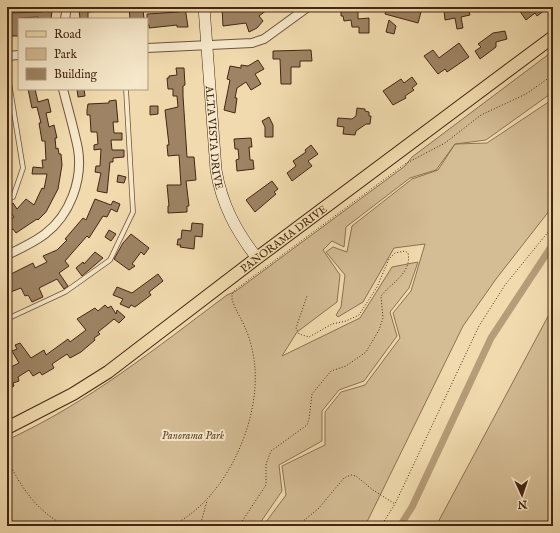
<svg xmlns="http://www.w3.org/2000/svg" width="560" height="533" font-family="'IM FELL English',serif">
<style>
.green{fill:#d4bc94;stroke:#8c7154}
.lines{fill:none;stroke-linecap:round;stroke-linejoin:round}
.canal{stroke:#b69d79;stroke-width:7}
.building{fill:#9e8464;stroke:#442613}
.lane-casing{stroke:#6f533a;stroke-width:5.5}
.street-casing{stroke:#6f533a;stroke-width:10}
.secondary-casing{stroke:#442613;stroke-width:12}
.primary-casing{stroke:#442613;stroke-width:14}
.path{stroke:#442613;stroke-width:1;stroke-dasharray:1 2;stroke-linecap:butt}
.lane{stroke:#f6e8ca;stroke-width:4}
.street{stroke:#f6e8ca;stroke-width:8}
.secondary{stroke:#f6e8ca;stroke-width:11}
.primary{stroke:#f1dbae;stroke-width:12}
.labels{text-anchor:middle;stroke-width:4;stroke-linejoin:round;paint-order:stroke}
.street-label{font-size:11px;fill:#442613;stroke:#f6e8ca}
.park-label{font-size:11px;font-style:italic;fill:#61442d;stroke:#f6e8ca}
</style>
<rect width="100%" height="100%" fill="#f1dbae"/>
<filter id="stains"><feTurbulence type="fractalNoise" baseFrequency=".005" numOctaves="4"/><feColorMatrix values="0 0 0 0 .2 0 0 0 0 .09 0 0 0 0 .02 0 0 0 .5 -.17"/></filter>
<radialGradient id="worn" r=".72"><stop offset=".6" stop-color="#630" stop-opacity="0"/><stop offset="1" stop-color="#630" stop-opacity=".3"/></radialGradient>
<path class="green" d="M553,51V92L486,140L455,144L487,143L553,99V206L496,279L463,326L365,526H263L286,495L282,466L325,445V412L341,392L365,385L400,338L393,313L411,291L425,244L394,248L363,302L338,317L336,315L341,307L345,275L326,252L333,247L347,252L352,226L412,179L438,170L455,144L436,170L410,178L346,227L344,247L332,241L323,250L340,275L337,302L297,332L282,356L360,318L392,267L418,262L409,288L390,312L397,336L364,381L339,390L322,411V441L279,465L282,491L258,526H7V440C88,403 156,348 227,295L236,291L405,166L412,157Z
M553,307V526H436Z"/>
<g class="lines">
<path class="canal" d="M400,526L412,507L491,338L553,244"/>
</g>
<path class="building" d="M79,7H102L103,11L88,12V19H80Z
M129,7H134V10L143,9L144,19H130Z
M179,7H185L188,27H177V25L149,28V25H147V14L179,12Z
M222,7H233L234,11H242L247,7H271L259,16L263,21L257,28L249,32L246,23L223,26Z
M341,7H358V19L369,18V33H359V27H352L351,20L344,21L343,16H341Z
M387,7H402L421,12L418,23L385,14Z
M457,7H468L470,15L461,17L463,28L457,29L455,18L445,20L444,10Z
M523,7H549L537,16L535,13L526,20L519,10Z
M42,10H52L51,19H40L38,17L19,18V36H7V13L42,12Z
M389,20L396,26L394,34L386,32Z
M505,31L507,39L496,42V47L480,59L475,51L481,47L478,44L493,33Z
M459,43L469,57L447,72L445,69L438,74L424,56L433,50L439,58Z
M311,50L312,61H300V67H291V84H281L280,59H273V51Z
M258,60L264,69L255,74L261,84L251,90L246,82L237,88L235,98H237L235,113L224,110L230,80L227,79L230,66L241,68V65L248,66Z
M176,68H184L185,85L183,86V96L187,157H194L196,180L186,181L189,206H187V212L168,213V206H169L167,185H181L179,155L168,156L167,145H169L165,110L178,107L177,96H173V89H168L167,78H169V76L177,75Z
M412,77L417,84L412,88L414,90L405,96L406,98L393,105L383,91L401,79L404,83Z
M28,89H35L38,102L48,99L51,112L46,113L49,127L54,125L57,138H55L56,149L58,148L59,154H61L62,165L58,189L46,212L38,220L37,219L16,233L13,229L7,233V222L14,217L7,207L13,203L17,209L26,199L34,205L42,188L44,189L47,174H32L33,167L43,168L42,160H46L45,141H42L39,123H41L37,107L32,108Z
M77,89H84L85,96L78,97Z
M116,100L118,122H113L114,133H122V140H111L112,150H124V157L113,158V162H110L107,193L97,191L101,173L95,172L96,166H100L101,149L94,150V145L98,144L97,132H91L90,115H87V110L88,104L109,103V101Z
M150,106H158V114L150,115Z
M357,108L365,109V111L369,112V116H371L370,124H366L356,131L355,135L343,134L344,127L337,126L338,118L352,119L356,116Z
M269,117L273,125V137H265V127L262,121Z
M251,138L252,147H249L250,160H253L254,169L237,171L236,160L239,159L238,149H235L234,139Z
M311,145L318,154L308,161L312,166L292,181L287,173L296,166L293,161L306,152L305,150Z
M118,175L126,177L124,183L117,182Z
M272,181L278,189L274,192L276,194L255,212L246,200Z
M95,199L111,205L113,201L120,204L117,212L111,209L107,217L103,216L89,238L87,236L65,261L69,266L59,273L68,286L64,289L57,279L39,288L43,297L32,302L28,295L25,296L21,288L8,293L7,276L33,263L35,268L47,262L43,256L57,250L67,240L65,239L83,218L86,220Z
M192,223L203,224L202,237L195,236L194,249L180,247L181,245H177L178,239H181L182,230L191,231Z
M109,230L116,234L111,241L105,237Z
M131,234L149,248L144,255L141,252L132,264L135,266L129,270L114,259L123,243Z
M95,252L103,258L82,276L76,268L83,262L84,264Z
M158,274L163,281L149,292L151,295L135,307L131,305L129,308L120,304L123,299L113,295L117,287L132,293Z
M105,305L108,308L111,306L116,314L117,310L125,317L119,323L114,319L108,324L98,332L100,334L94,338L95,340L81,352L70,358L67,354L52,364L54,368L42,375L40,372L33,376L29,370L18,377L19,381L13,383L14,386L7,390V377L10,375L8,370L12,369L11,367L19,363L12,351L17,349L15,345L20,343L31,358L44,350L46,355L68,339L70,342L86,330L77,319L95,308L98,311Z"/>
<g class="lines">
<defs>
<path id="lane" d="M7,70L23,168L13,197L7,200
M7,319L65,292L110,260L133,212L126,89"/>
<path id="street" d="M65,19L67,7
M147,48L252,43L264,39L308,7
M7,56L19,55
M7,255C20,249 33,243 45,234C70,215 83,180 78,149C74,129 68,109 63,89"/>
<g id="secondary">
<path id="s1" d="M204,7L216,170C222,205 236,231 257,258"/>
</g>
<g id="primary">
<path id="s2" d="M7,428L73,394L108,372L257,258L553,37"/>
</g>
</defs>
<use href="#lane" class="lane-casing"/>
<use href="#street" class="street-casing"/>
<use href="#secondary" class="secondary-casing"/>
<use href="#primary" class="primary-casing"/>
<path class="path" d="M7,459C21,487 37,512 66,526
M7,520L14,526
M171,526C224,501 259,426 255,368C254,356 251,341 246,330C242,319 235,310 232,299V294L235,290L405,164L445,143L481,115L526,94L553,75
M200,526L207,501
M239,526L266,485V464L271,451L307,425L309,419L312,394L331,371L346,366L366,352L379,330L383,318L381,296C392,282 412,273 408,253L405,251L395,253L389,259L377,287L359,315L346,321L332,324L309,337L299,334L296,328L307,296
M297,526L318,509L344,478L351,475L356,476L373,490L395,504
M381,526L395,504L479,326L505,285L553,226"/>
<use href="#lane" class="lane"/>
<use href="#street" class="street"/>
<use href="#secondary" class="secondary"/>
<use href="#primary" class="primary"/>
</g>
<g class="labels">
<g class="street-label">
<text dy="4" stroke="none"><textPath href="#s1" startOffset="131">ALTA VISTA DRIVE</textPath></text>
<text dy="4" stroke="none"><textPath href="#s2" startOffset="336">PANORAMA DRIVE</textPath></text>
</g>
<g class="park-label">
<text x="193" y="439">Panorama Park</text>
</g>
</g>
<rect width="560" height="533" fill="none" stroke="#f1dbae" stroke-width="24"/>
<rect x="8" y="8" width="544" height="517" fill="none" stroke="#442613" stroke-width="2"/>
<rect x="12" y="12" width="536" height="509" fill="none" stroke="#442613"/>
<rect x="18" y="18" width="130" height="72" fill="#f6e8ca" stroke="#af9a81"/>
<rect x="26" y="31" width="20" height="6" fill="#f1dbae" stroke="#af9a81"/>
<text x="54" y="38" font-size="12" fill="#442613">Road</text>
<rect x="26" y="48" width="20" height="12" fill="#d4bc94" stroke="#af9a81"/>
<text x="54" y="58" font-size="12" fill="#442613">Park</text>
<rect x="26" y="68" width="20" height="12" fill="#9e8464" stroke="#af9a81"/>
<text x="54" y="78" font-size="12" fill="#442613">Building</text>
<g transform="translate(522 495) rotate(177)" stroke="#f6e8ca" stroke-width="3" paint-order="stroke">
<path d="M0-3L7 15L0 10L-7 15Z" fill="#442613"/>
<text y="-6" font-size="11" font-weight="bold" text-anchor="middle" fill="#442613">N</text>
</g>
<rect width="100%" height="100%" filter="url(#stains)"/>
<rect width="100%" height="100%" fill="url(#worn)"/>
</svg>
